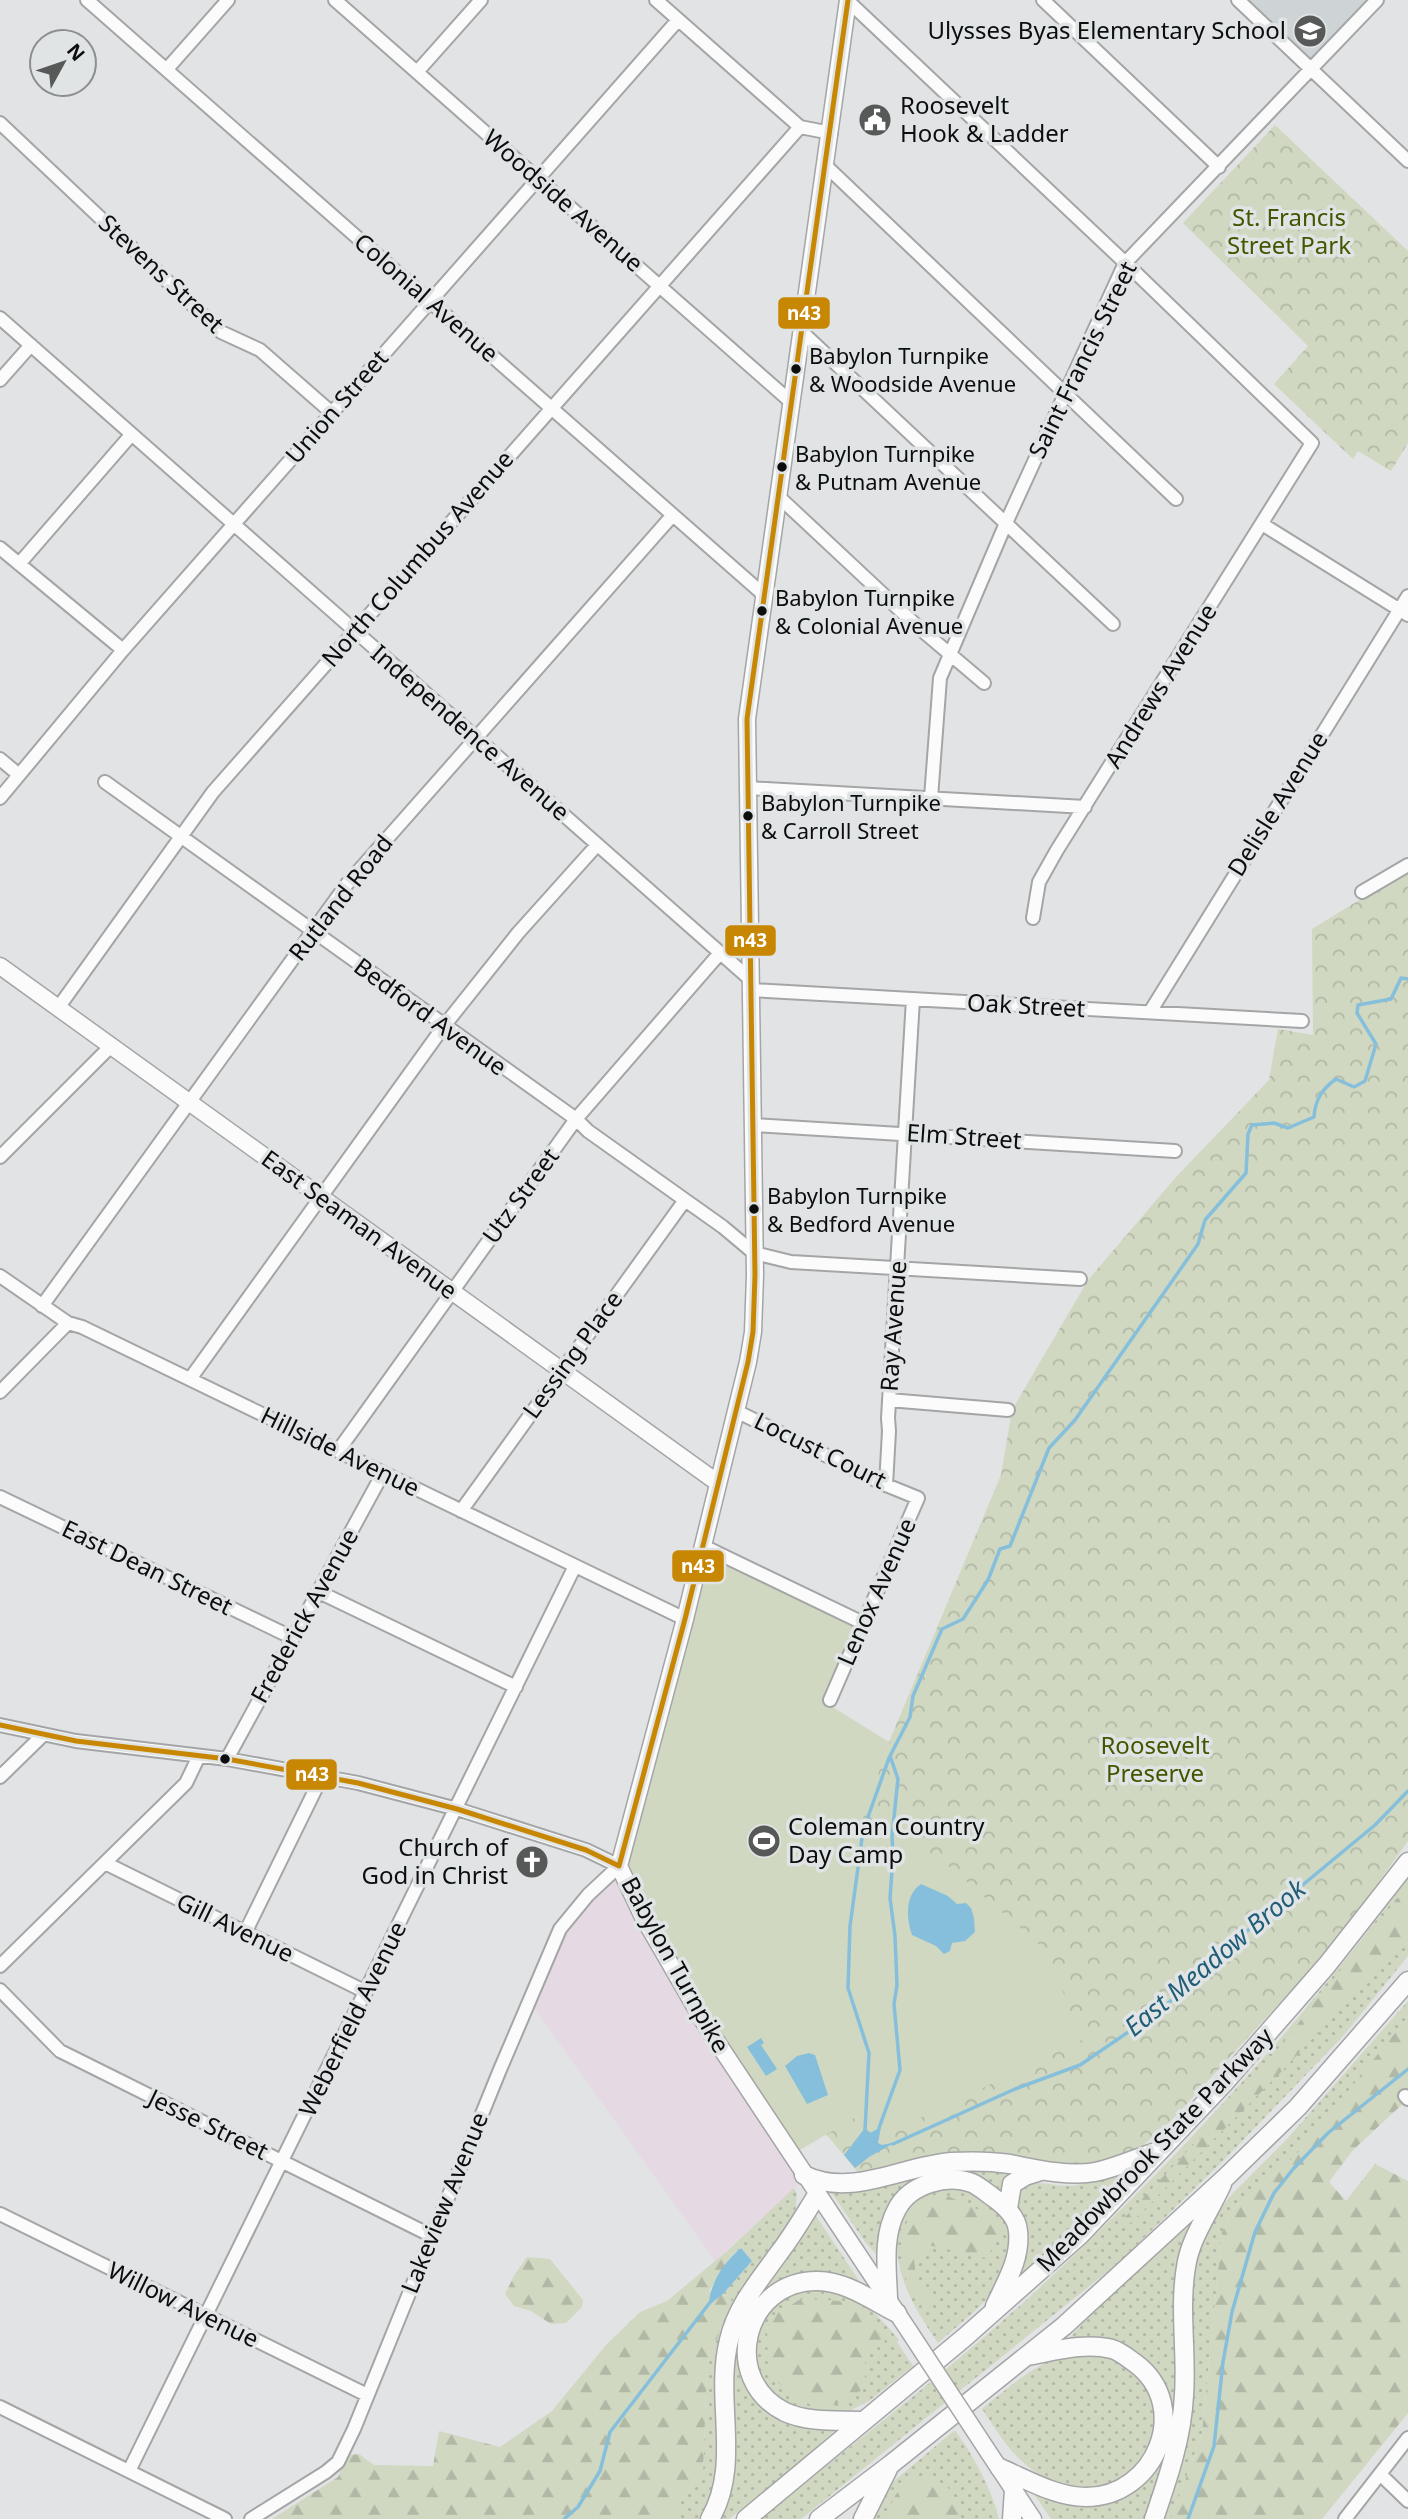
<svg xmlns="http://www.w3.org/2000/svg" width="1408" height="2519" font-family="'Noto Sans',sans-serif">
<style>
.commercial{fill:#e5dae3}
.built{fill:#ced3d6}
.grass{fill:url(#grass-dots)}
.forest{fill:url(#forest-firs)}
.park{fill:url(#park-crowns)}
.garden{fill:#d0d8c1}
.water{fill:#86bfdc}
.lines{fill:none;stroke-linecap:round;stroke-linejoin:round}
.stream{stroke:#86bfdc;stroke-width:3.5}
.minor-casing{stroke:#a4a5a6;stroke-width:16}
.major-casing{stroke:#a4a5a6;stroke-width:19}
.highway-casing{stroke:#a4a5a6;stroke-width:21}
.minor{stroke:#fbfbfb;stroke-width:12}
.major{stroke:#fbfbfb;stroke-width:16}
.highway{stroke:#fbfbfb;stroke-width:18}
.major-bridge-casing{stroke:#a4a5a6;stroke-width:19;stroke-linecap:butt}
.major-bridge{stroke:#fbfbfb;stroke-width:16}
.bus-1-casing{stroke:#e1e4e5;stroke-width:10}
.bus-1{stroke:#c88703;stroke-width:5}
.bus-dot{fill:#0c0d0d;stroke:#e1e4e5;stroke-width:2.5}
.labels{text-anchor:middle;stroke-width:7;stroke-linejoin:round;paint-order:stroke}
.bus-label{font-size:22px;fill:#0c0d0d;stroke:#e1e4e5;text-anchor:start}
.poi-label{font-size:24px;fill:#0c0d0d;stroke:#e1e4e5;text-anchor:end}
.street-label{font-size:24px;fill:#0c0d0d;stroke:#e1e4e5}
.park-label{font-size:24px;fill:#455600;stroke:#e1e4e5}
.water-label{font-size:26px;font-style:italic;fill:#1f5d79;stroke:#e1e4e5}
.line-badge{stroke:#e1e4e5;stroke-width:2.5}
.badge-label{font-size:19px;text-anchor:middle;font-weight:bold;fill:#fff}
</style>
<defs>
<pattern id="grass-dots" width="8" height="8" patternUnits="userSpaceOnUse" patternTransform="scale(1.75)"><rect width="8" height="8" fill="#d0d8c1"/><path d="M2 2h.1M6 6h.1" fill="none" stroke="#b1b8a5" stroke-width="1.8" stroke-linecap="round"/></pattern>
<pattern id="forest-firs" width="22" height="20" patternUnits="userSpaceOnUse" patternTransform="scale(1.75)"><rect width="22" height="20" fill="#d0d8c1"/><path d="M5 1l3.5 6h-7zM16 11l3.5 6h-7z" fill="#b1b8a5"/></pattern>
<pattern id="park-crowns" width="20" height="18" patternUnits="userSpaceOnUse" patternTransform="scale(1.75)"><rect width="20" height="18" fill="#d0d8c1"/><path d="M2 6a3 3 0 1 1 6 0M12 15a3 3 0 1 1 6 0" fill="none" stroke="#b1b8a5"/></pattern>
</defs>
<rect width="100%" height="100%" fill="#e2e3e4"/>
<path class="commercial" d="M619,1868L805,2179L715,2261L531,2004L562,1929Z"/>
<path class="built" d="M1246,0H1371L1311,63Z"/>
<path class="grass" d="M1408,1878V1956L1344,2035L1226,2158L1118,2263L801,2519H760C857,2441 957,2365 1049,2279C1180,2157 1302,2022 1408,1878Z
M1408,2001V2017L1350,2090L1296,2155L1233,2210L1222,2232L1202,2433L1171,2519H1160L1190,2428L1195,2357L1191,2281L1196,2254L1210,2222L1232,2194L1287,2139Z
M1128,2165L1094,2207L1011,2286L1016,2189C1040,2175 1056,2191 1081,2184C1097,2180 1113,2170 1128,2165Z
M953,2167L1018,2172L1005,2195C976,2168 952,2177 916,2181L876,2254L865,2242L829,2189Z
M952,2183C960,2185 971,2186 978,2190C1020,2212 1019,2264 990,2296C974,2313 955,2328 938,2343C918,2314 902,2288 897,2253L892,2252C899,2208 907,2193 952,2183Z
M794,2188L797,2194L795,2215L726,2323L721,2470L706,2512L701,2519H673L686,2491L703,2471L707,2366L734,2291L728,2296L723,2294L752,2261L741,2248L732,2255L726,2252Z
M1204,2211L1192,2236L1175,2433L1148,2519H1051L1030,2488L1084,2501L1159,2463L1152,2369L1066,2342L1094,2310Z
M814,2213L866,2291C851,2286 828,2274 813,2272C787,2269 765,2293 750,2312L757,2396L842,2424L795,2467L729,2519H716L729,2498L734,2467L732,2348L743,2315Z
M825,2285C861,2302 874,2309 899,2340L897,2342L913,2366L869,2401L849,2411L817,2414L784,2405L761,2381L753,2355L754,2332L771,2304L793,2289Z
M1105,2353C1114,2357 1127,2361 1134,2367C1180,2407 1154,2484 1095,2491C1075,2493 1055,2484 1036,2478L1037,2473C1010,2455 1000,2435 982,2409C1005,2390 1042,2358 1071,2354C1082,2352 1094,2353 1105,2353Z
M955,2430C975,2459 990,2485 999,2519H868L895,2480Z"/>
<path class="forest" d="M1408,1885V1933L1395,1951L1282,2071L1132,2222L1120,2229L1126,2216L1246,2089Z
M1408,2017V2099L1353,2150L1329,2182L1346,2201L1375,2164L1408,2181V2413L1322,2519H1171L1202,2433L1222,2232L1233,2210L1296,2155Z
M941,2193L997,2218L1001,2236L986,2258L928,2245L914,2260L916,2276L932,2298L926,2314L901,2270L904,2228L919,2200Z
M726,2252L732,2255L709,2291L728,2296L735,2289L707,2366L703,2471L686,2491L673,2519H272L338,2477L347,2455L359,2454L374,2465L433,2466L439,2431L500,2447L552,2411L606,2345L640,2312L667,2301Z
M527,2257L550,2259L583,2300L582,2307L566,2323L551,2324L531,2311L514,2306L505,2294L515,2274Z
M801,2299C853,2300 858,2300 887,2345L871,2349L865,2363V2388L847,2399L829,2407H815L787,2393L768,2370L767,2324L779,2312Z
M911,2480H932L950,2489L961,2519H884L896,2494Z"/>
<path class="park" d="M1275,125L1408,251V443L1391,471L1358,451L1353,459L1274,384L1308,346L1183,223Z
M1408,870V1841L1334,1944L1171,2121L1142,2146L1100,2164L1070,2165L981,2154L861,2176L826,2134L859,2115L857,1834L889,1742L1001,1475L1012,1410L1088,1280L1176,1177L1269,1080L1278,1029L1313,1035L1312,929Z"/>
<path class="garden" d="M704,1549L860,1624L826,1703L889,1742L862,1822L943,1861L1047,1951L1082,2040L900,2128L859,2115L790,2156L619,1868Z"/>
<path class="water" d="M921,1884L948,1896L957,1904L966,1903L971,1908L974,1918L975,1932L965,1941L952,1943L950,1951L944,1954L936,1946L912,1935C906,1919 905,1894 921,1884Z
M761,2038L764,2043L761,2045L777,2069L766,2076L747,2047Z
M809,2053L815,2055L828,2095L807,2104L785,2066L797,2056Z
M881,2127L878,2143L882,2145L896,2142L869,2157L855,2168L844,2155L865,2128L870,2133Z
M741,2248L752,2261L723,2294L709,2305C709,2284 725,2261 741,2248Z"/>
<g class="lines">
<path class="stream" d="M879,2128L900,2070L894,2004L897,1985L895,1936L890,1898L893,1857L892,1836L898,1779L890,1756L910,1717L913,1696L942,1629L963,1619L988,1580L1000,1549L1010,1546L1049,1448L1075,1420L1198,1244L1205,1220L1246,1173L1248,1134L1252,1125L1274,1123L1288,1128L1314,1117C1315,1100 1322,1089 1336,1079L1354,1087L1365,1081L1376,1044L1357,1013L1358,1005L1391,999L1401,978L1408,979
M865,2130L869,2053L848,1988L850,1926L863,1831L889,1758
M893,2144L1015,2089L1080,2065L1162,2009L1229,1946L1375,1825L1408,1791
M564,2519L578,2507L600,2471L610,2432L711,2301
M1188,2519L1214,2446L1223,2362L1232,2312L1255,2232L1274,2193L1294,2168L1328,2133L1408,2069"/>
<defs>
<path id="minor" d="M87,0L764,595
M335,0L791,402
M656,0L800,127L831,133
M1043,0L1219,167
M1238,0L1408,161
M848,1L1135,272L1312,443L1057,850L1039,882L1033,918
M167,69L228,0
M417,72L481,0
M0,123L221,332L260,350L332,413
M825,165L1176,499
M0,318L751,980
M801,331L1113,624
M0,380L31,345
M779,497L918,627L984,683
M1262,524L1408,615
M0,548L123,650
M19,564L131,435
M0,759L19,775
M105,782L576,1119L588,1131L723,1227L754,1253L791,1262L1080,1279
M748,788L1085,807
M0,798L123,650L678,20
M931,798L940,678L1006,523L1125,263L1377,0
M1362,892L1408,865
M751,990L1302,1021
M58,1008L213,792L800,127
M1150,1012L1408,596
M753,1125L1175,1151
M0,1157L111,1046
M0,1276L68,1323L82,1327L685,1619
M42,1306L347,884L672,516
M190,1379L444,1026L518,933L597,845
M0,1392L68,1323
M889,1400L1008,1410
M736,1411L886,1485L918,1498L830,1700
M338,1451L576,1119L720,953
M886,1485L889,1431L888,1418L913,999
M0,1497L293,1638
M461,1511L685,1200
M703,1546L863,1623
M319,1592L516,1687
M0,1725L76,1741L227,1759L358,1783L457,1809L586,1850L619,1866L588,1895L560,1929L499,2072L354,2429L338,2462L326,2472L251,2519
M227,1759L383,1473
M0,1777L43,1735
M105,1863L366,1992
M245,1933L322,1776
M0,1966L186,1783L199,1756
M0,1990L60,2051L432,2236
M1405,2096L1408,2099
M0,2214L367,2395
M0,2407L225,2519
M129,2471L575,1566
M1380,2474L1408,2501
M1345,2519L1408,2438"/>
<path id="major" d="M848,0L747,719L755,1275L753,1332L748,1362L685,1619L619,1866L642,1915L705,2024L909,2331
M0,966L718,1483
M989,2453L1033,2519"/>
<path id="highway" d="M804,2175C852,2198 902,2166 951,2162C970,2161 990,2161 1010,2164C1035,2169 1069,2177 1095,2172C1116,2168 1136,2158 1156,2152
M1008,2208L1012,2184L1025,2176L1041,2171
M888,2298C887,2268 882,2236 897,2209C910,2184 947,2174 972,2183C979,2186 987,2193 994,2198C1005,2206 1017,2217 1018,2231C1021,2259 1006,2282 995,2306
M864,2421C838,2420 809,2423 785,2412C719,2379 744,2280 818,2281C845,2281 873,2301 897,2313
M1000,2468C1026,2479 1056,2497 1086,2497C1156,2497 1193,2406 1135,2363C1128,2358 1121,2352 1112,2349C1085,2342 1055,2351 1027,2356
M710,2519C742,2464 714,2400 729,2340C737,2306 759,2281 779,2253C793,2235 805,2214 817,2195
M746,2519L965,2337L1080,2235L1224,2083L1327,1965L1408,1862
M819,2519L890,2465L1064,2326L1224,2179L1298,2107L1408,1981
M863,2519L888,2469
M1012,2519L1014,2490
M1154,2519C1168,2478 1182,2438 1184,2395C1187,2353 1179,2309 1186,2267C1190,2238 1210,2211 1222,2184"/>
</defs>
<use href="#minor" class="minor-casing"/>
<use href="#major" class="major-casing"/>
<use href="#highway" class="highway-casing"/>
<use href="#minor" class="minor"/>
<use href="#major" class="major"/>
<use href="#highway" class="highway"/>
<defs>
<path id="major-bridge" d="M909,2331L989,2453"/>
</defs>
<use href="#major-bridge" class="major-bridge-casing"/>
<use href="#major-bridge" class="major-bridge"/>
<defs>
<path id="bus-1" d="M0,1725L76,1741L227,1759L358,1783L457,1809L586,1850L619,1866L685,1619L748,1362L753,1332L755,1275L747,719L848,0"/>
</defs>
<use href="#bus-1" class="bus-1-casing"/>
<use href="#bus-1" class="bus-1"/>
</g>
<defs>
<symbol id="school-disc" viewBox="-11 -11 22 22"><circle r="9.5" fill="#575858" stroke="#e1e4e5"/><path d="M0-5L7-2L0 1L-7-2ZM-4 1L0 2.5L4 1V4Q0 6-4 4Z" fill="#fff"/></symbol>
<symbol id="civic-disc" viewBox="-11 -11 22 22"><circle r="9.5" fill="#575858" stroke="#e1e4e5"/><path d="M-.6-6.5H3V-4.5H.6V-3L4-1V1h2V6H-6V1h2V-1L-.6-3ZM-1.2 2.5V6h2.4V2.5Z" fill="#fff"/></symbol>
<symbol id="stadium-disc" viewBox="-11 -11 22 22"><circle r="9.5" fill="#575858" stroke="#e1e4e5"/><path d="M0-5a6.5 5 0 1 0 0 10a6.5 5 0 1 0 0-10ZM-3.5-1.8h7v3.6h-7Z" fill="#fff"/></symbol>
<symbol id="church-disc" viewBox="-11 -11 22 22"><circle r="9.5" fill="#575858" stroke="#e1e4e5"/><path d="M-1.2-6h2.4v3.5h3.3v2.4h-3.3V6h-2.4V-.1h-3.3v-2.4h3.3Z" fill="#fff"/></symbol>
</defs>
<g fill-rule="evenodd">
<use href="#school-disc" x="1291" y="12" width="38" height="38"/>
<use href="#civic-disc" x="856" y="101" width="38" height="38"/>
<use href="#stadium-disc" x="745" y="1822" width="38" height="38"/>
<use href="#church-disc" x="513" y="1843" width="38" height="38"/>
</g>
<g class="bus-dot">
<circle cx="796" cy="369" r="6"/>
<circle cx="782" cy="467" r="6"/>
<circle cx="762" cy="611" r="6"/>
<circle cx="748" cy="816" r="6"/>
<circle cx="754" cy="1209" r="6"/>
<circle cx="225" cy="1759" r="6"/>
</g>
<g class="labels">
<g class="bus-label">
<text x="809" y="364">Babylon Turnpike<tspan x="809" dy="28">&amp; Woodside Avenue</tspan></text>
<text x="795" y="462">Babylon Turnpike<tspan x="795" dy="28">&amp; Putnam Avenue</tspan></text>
<text x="775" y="606">Babylon Turnpike<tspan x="775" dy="28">&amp; Colonial Avenue</tspan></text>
<text x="761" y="811">Babylon Turnpike<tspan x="761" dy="28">&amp; Carroll Street</tspan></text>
<text x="767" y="1204">Babylon Turnpike<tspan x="767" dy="28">&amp; Bedford Avenue</tspan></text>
</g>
<g class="poi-label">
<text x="1286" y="39">Ulysses Byas Elementary School</text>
<text x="900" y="114" text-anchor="start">Roosevelt<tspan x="900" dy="28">Hook &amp; Ladder</tspan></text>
<text x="788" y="1835" text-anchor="start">Coleman Country<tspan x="788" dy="28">Day Camp</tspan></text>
<text x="508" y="1856">Church of<tspan x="508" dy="28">God in Christ</tspan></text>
</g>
<g class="street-label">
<text transform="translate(563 201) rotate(41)" y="8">Woodside Avenue</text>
<text transform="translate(161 274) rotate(43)" y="8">Stevens Street</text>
<text transform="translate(426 298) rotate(41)" y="8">Colonial Avenue</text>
<text transform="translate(1083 360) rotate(-64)" y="8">Saint Francis Street</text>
<text transform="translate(337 407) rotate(-49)" y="8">Union Street</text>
<text transform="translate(418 559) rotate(-49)" y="8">North Columbus Avenue</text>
<text transform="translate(1161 686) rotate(-58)" y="8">Andrews Avenue</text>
<text transform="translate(470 733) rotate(41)" y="8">Independence Avenue</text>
<text transform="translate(1278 804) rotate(-58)" y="8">Delisle Avenue</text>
<text transform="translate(341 898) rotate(-52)" y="8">Rutland Road</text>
<text transform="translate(1026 1006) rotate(3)" y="8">Oak Street</text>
<text transform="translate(430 1017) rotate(36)" y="8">Bedford Avenue</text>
<text transform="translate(964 1137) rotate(4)" y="8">Elm Street</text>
<text transform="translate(521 1196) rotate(-54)" y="8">Utz Street</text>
<text transform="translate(359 1225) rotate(36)" y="8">East Seaman Avenue</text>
<text transform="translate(894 1326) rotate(-86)" y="8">Ray Avenue</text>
<text transform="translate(573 1355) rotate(-54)" y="8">Lessing Place</text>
<text transform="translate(820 1451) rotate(26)" y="8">Locust Court</text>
<text transform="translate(340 1452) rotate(26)" y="8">Hillside Avenue</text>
<text transform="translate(147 1568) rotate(26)" y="8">East Dean Street</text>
<text transform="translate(877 1592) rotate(-66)" y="8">Lenox Avenue</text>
<text transform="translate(305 1616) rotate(-61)" y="8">Frederick Avenue</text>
<text transform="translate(235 1928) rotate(26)" y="8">Gill Avenue</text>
<text transform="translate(675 1965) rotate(61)" y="8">Babylon Turnpike</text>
<text transform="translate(353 2019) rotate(-64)" y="8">Weberfield Avenue</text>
<text transform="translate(208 2125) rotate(26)" y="8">Jesse Street</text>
<text transform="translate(1155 2150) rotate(-46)" y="8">Meadowbrook State Parkway</text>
<text transform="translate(445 2203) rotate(-68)" y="8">Lakeview Avenue</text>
<text transform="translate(183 2305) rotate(26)" y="8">Willow Avenue</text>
</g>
<g class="park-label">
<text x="1289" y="226">St. Francis<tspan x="1289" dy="28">Street Park</tspan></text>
<text x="1155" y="1754">Roosevelt<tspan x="1155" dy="28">Preserve</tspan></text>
</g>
<g class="water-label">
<text transform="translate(1215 1958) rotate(-40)" y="9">East Meadow Brook</text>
</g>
</g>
<g class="line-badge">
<rect x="777" y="296" width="54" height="34" rx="7" fill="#c88703"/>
<rect x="724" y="924" width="53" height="33" rx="7" fill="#c88703"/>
<rect x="671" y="1549" width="54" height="34" rx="7" fill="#c88703"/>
<rect x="285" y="1758" width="53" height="33" rx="7" fill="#c88703"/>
</g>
<g class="badge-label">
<text x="804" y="320">n43</text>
<text x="750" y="947">n43</text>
<text x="698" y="1573">n43</text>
<text x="312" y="1781">n43</text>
</g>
<g transform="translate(63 63) rotate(50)"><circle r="33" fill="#e1e4e5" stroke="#8c8e8f" stroke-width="2"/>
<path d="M0-5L12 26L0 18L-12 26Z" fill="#575858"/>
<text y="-10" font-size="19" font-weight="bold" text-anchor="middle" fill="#0c0d0d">N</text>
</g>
</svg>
